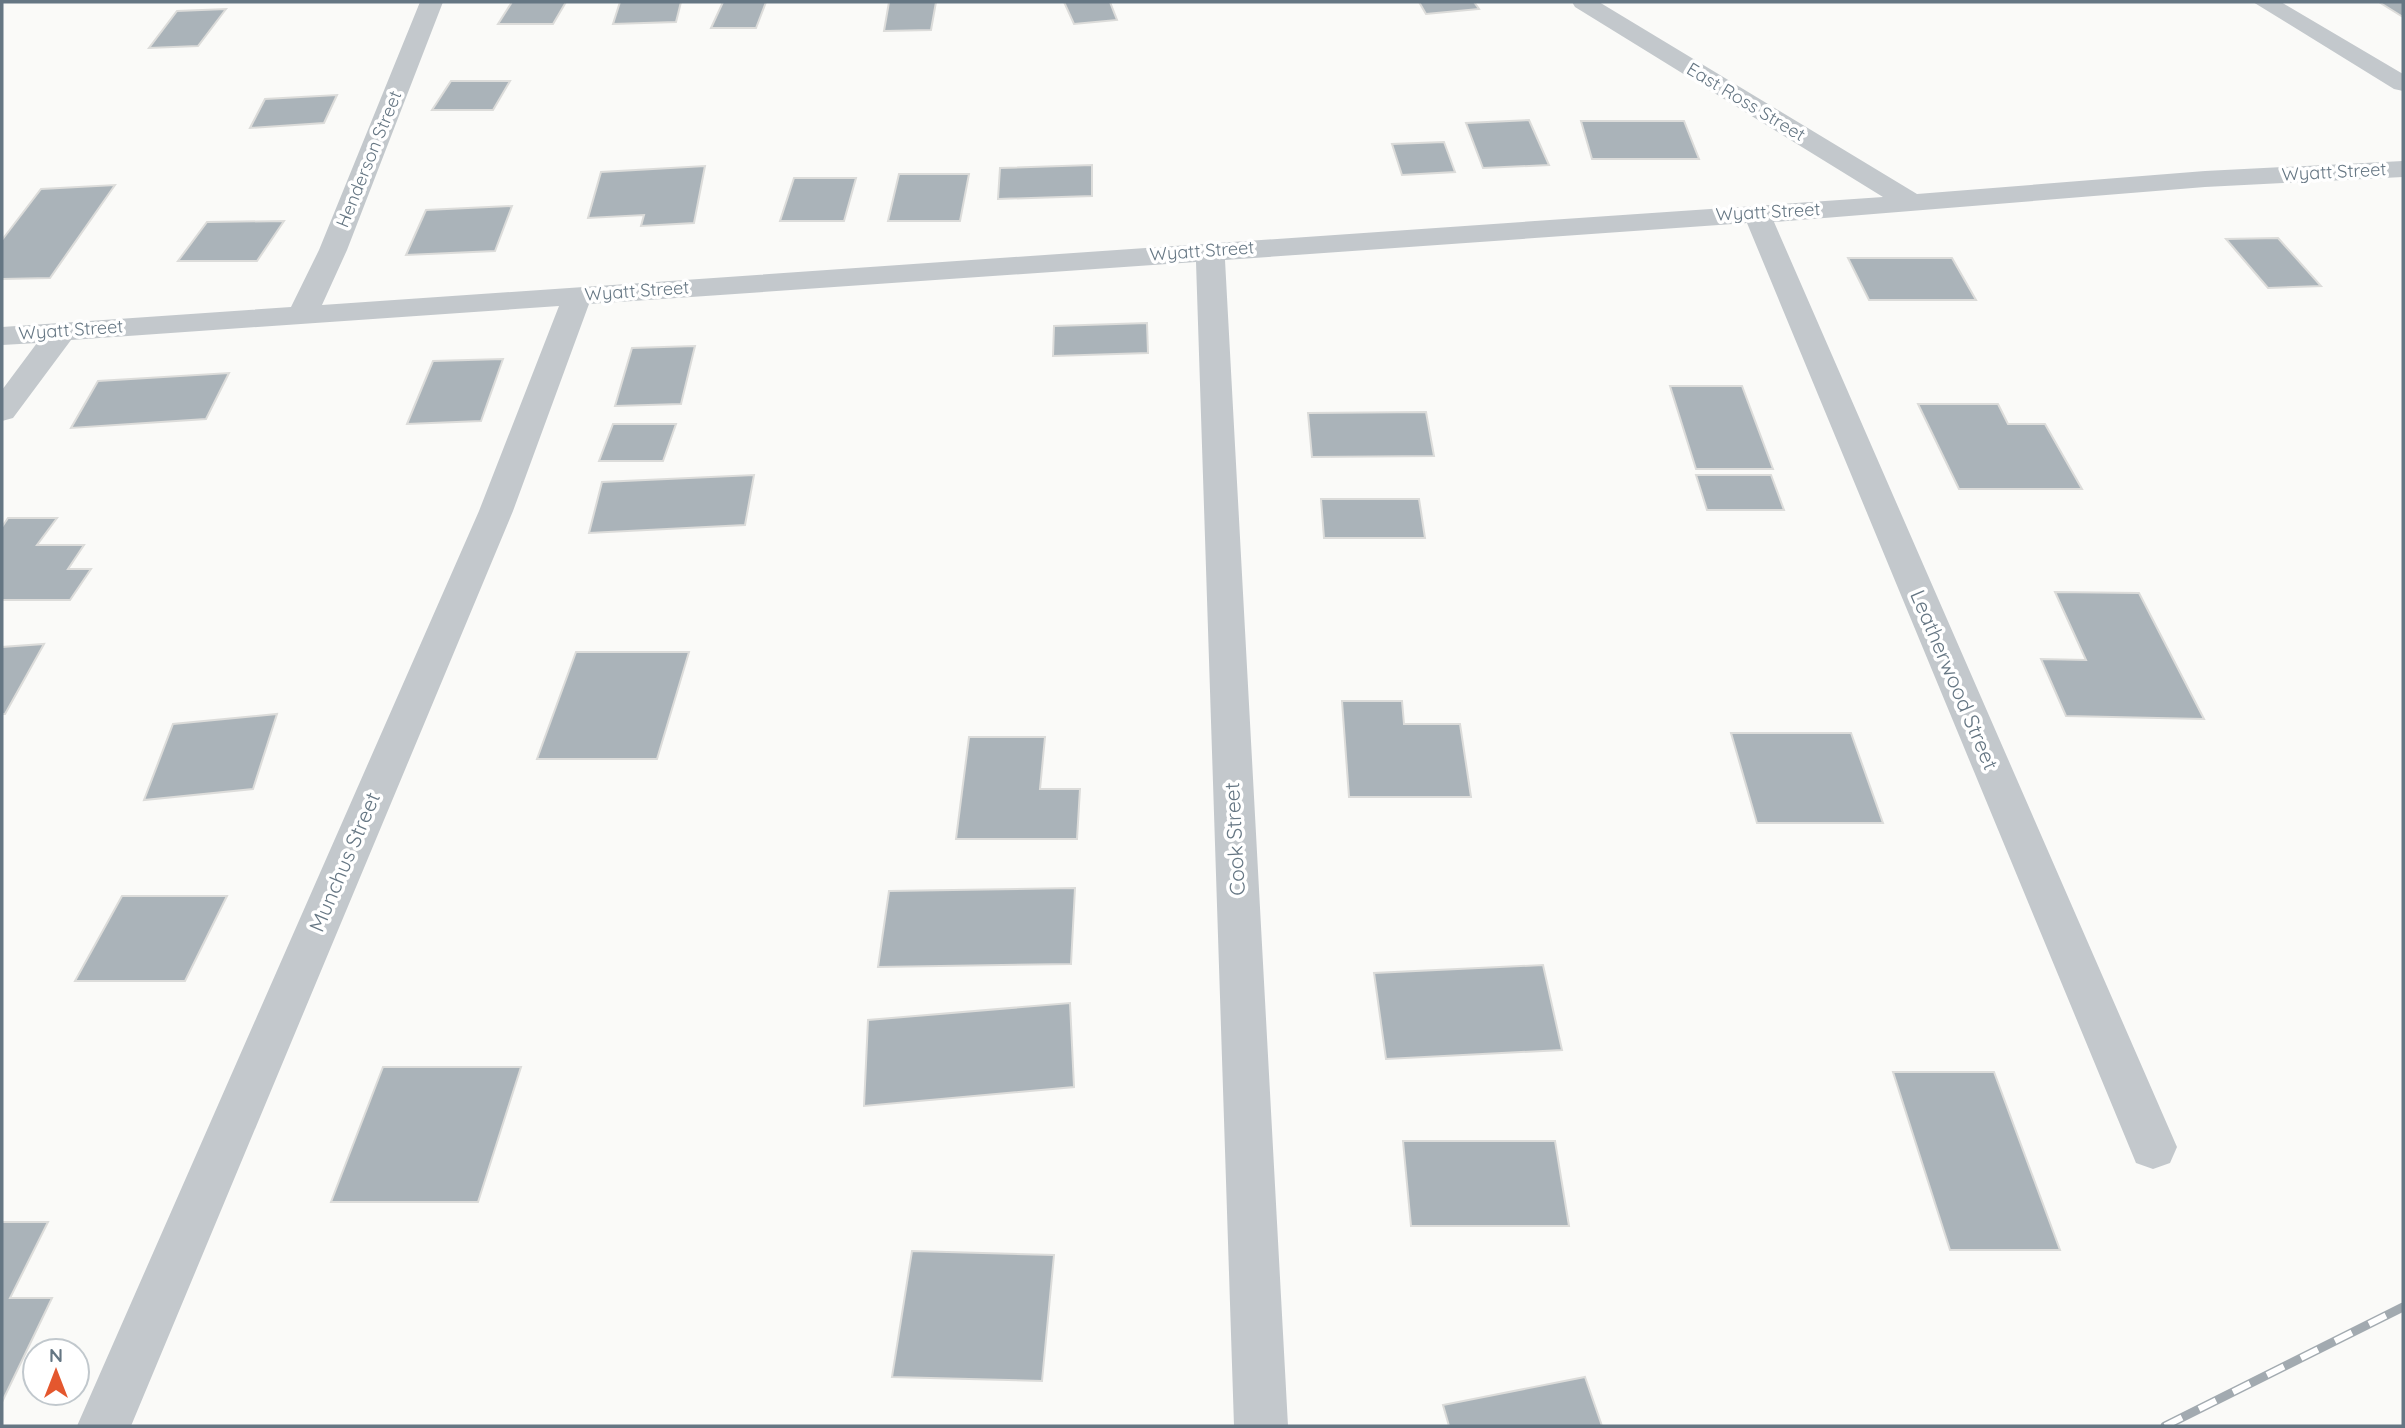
<svg xmlns="http://www.w3.org/2000/svg" width="2405" height="1428" font-family="Quicksand,sans-serif">
<style>
.building{fill:#aab3b9;stroke:#dcdcda;stroke-width:2}
.lines{fill:none;stroke-linecap:round;stroke-linejoin:round}
.minor{fill:#c3c8cc;fill-rule:evenodd}
.rail-casing{stroke:#a2aab0;stroke-width:9}
.rail{stroke:#fff;stroke-width:6;stroke-dasharray:19;stroke-linecap:butt}
.labels{text-anchor:middle;stroke-width:7;stroke-linejoin:round;paint-order:stroke}
.far-street-label{font-size:18px;fill:#657683;stroke:#fff}
.street-label{font-size:21px;fill:#657683;stroke:#fff}
</style>
<rect width="100%" height="100%" fill="#fafaf8"/>
<path class="building" d="M512,2H566L553,24H498Z
M620,2H681L676,22L613,24Z
M723,2H766L756,28H711Z
M889,2H936L931,30L884,31Z
M1064,2H1113H1110L1117,20L1074,24Z
M1419,2H1474L1479,9L1426,14Z
M2379,2H2403V17Z
M226,9L198,46L149,48L177,11Z
M451,81H510L493,110H432Z
M337,95L324,123L250,128L265,99Z
M1529,120L1549,165L1483,168L1466,123Z
M1581,121H1684L1699,159H1592Z
M1444,142L1455,172L1402,175L1392,144Z
M1092,165V196L998,199L1000,168Z
M705,166L694,223L641,226L644,215L588,218L601,172Z
M899,174H969L960,221H888Z
M794,178H856L844,221H780Z
M115,185L50,278L2,279V240L41,189Z
M512,206L495,251L406,255L426,210Z
M284,221L257,261H178L207,222Z
M2278,238L2321,286L2268,288L2226,239Z
M1848,258H1952L1976,300H1869Z
M1147,323L1148,353L1053,356L1054,326Z
M695,346L681,404L615,406L632,348Z
M503,359L481,421L407,424L433,361Z
M229,373L206,419L71,428L98,381Z
M1670,386H1742L1773,469H1696Z
M1918,404H1998L2008,424H2045L2082,489H1959Z
M1426,412L1434,456L1312,457L1308,413Z
M613,424H676L663,461H599Z
M754,475L745,525L589,533L602,482Z
M1696,475H1771L1784,510H1707Z
M1321,499H1419L1425,538H1324Z
M8,518H57L37,545H84L68,569H91L70,600H2V527Z
M2055,592L2139,593L2204,719L2066,716L2041,659L2086,660Z
M44,644L5,714H2V647Z
M576,652H689L657,759H537Z
M1342,701H1402L1404,724H1460L1471,797H1349Z
M277,714L253,789L144,800L173,724Z
M1731,733H1851L1883,823H1757Z
M969,737H1045L1040,789H1080L1077,839H956Z
M1075,888L1071,964L878,967L889,891Z
M122,896H227L185,981H75Z
M1543,965L1562,1050L1386,1059L1374,973Z
M1070,1003L1074,1087L864,1106L868,1020Z
M383,1067H521L478,1202H331Z
M1893,1072H1994L2060,1250H1950Z
M1403,1141H1555L1569,1226H1411Z
M2,1222H48L10,1298H52L2,1402Z
M912,1251L1054,1255L1042,1381L892,1377Z
M1585,1377L1602,1426H1449L1443,1405Z"/>
<g class="lines">
<path class="minor" d="M420,2H443L347,250L322,305L1883,197L1575,7L1572,2H1599L1917,194L2205,171L2403,161V177L2205,187L1774,222L2177,1147L2170,1163L2153,1169L2136,1163L1747,223L1225,260L1288,1426H1234L1196,262L589,304L513,511L131,1426H77L479,511L559,306L71,340L13,418L2,421V390L37,343L2,345V327L291,307L319,250Z
M2253,2H2281L2403,74V91L2394,89Z"/>
<defs>
<path id="rail" d="M2165,1426L2403,1307"/>
</defs>
<use href="#rail" class="rail-casing"/>
<use href="#rail" class="rail"/>
</g>
<g class="labels">
<g class="far-street-label">
<text transform="translate(1746 102) rotate(31)" y="6">East Ross Street</text>
<text transform="translate(369 159) rotate(-68)" y="6">Henderson Street</text>
<text transform="translate(2334 172) rotate(-3)" y="6">Wyatt Street</text>
<text transform="translate(1768 212) rotate(-3)" y="6">Wyatt Street</text>
<text transform="translate(1202 251) rotate(-4)" y="6">Wyatt Street</text>
<text transform="translate(637 291) rotate(-4)" y="6">Wyatt Street</text>
<text transform="translate(71 330) rotate(-4)" y="6">Wyatt Street</text>
</g>
<g class="street-label">
<text transform="translate(1954 680) rotate(67)" y="7">Leatherwood Street</text>
<text transform="translate(1235 839) rotate(-93)" y="7">Cook Street</text>
<text transform="translate(345 862) rotate(-67)" y="7">Munchus Street</text>
</g>
</g>
<rect width="2405" height="1428" fill="none" stroke="#657683" stroke-width="7"/>
<g transform="translate(56 1372)"><circle r="33" fill="#ffffff" stroke="#c1c8cd" stroke-width="2"/>
<path d="M0-5L12 26L0 18L-12 26Z" fill="#e4572e"/>
<text y="-10" font-size="19" font-weight="bold" text-anchor="middle" fill="#657683">N</text>
</g>
</svg>
